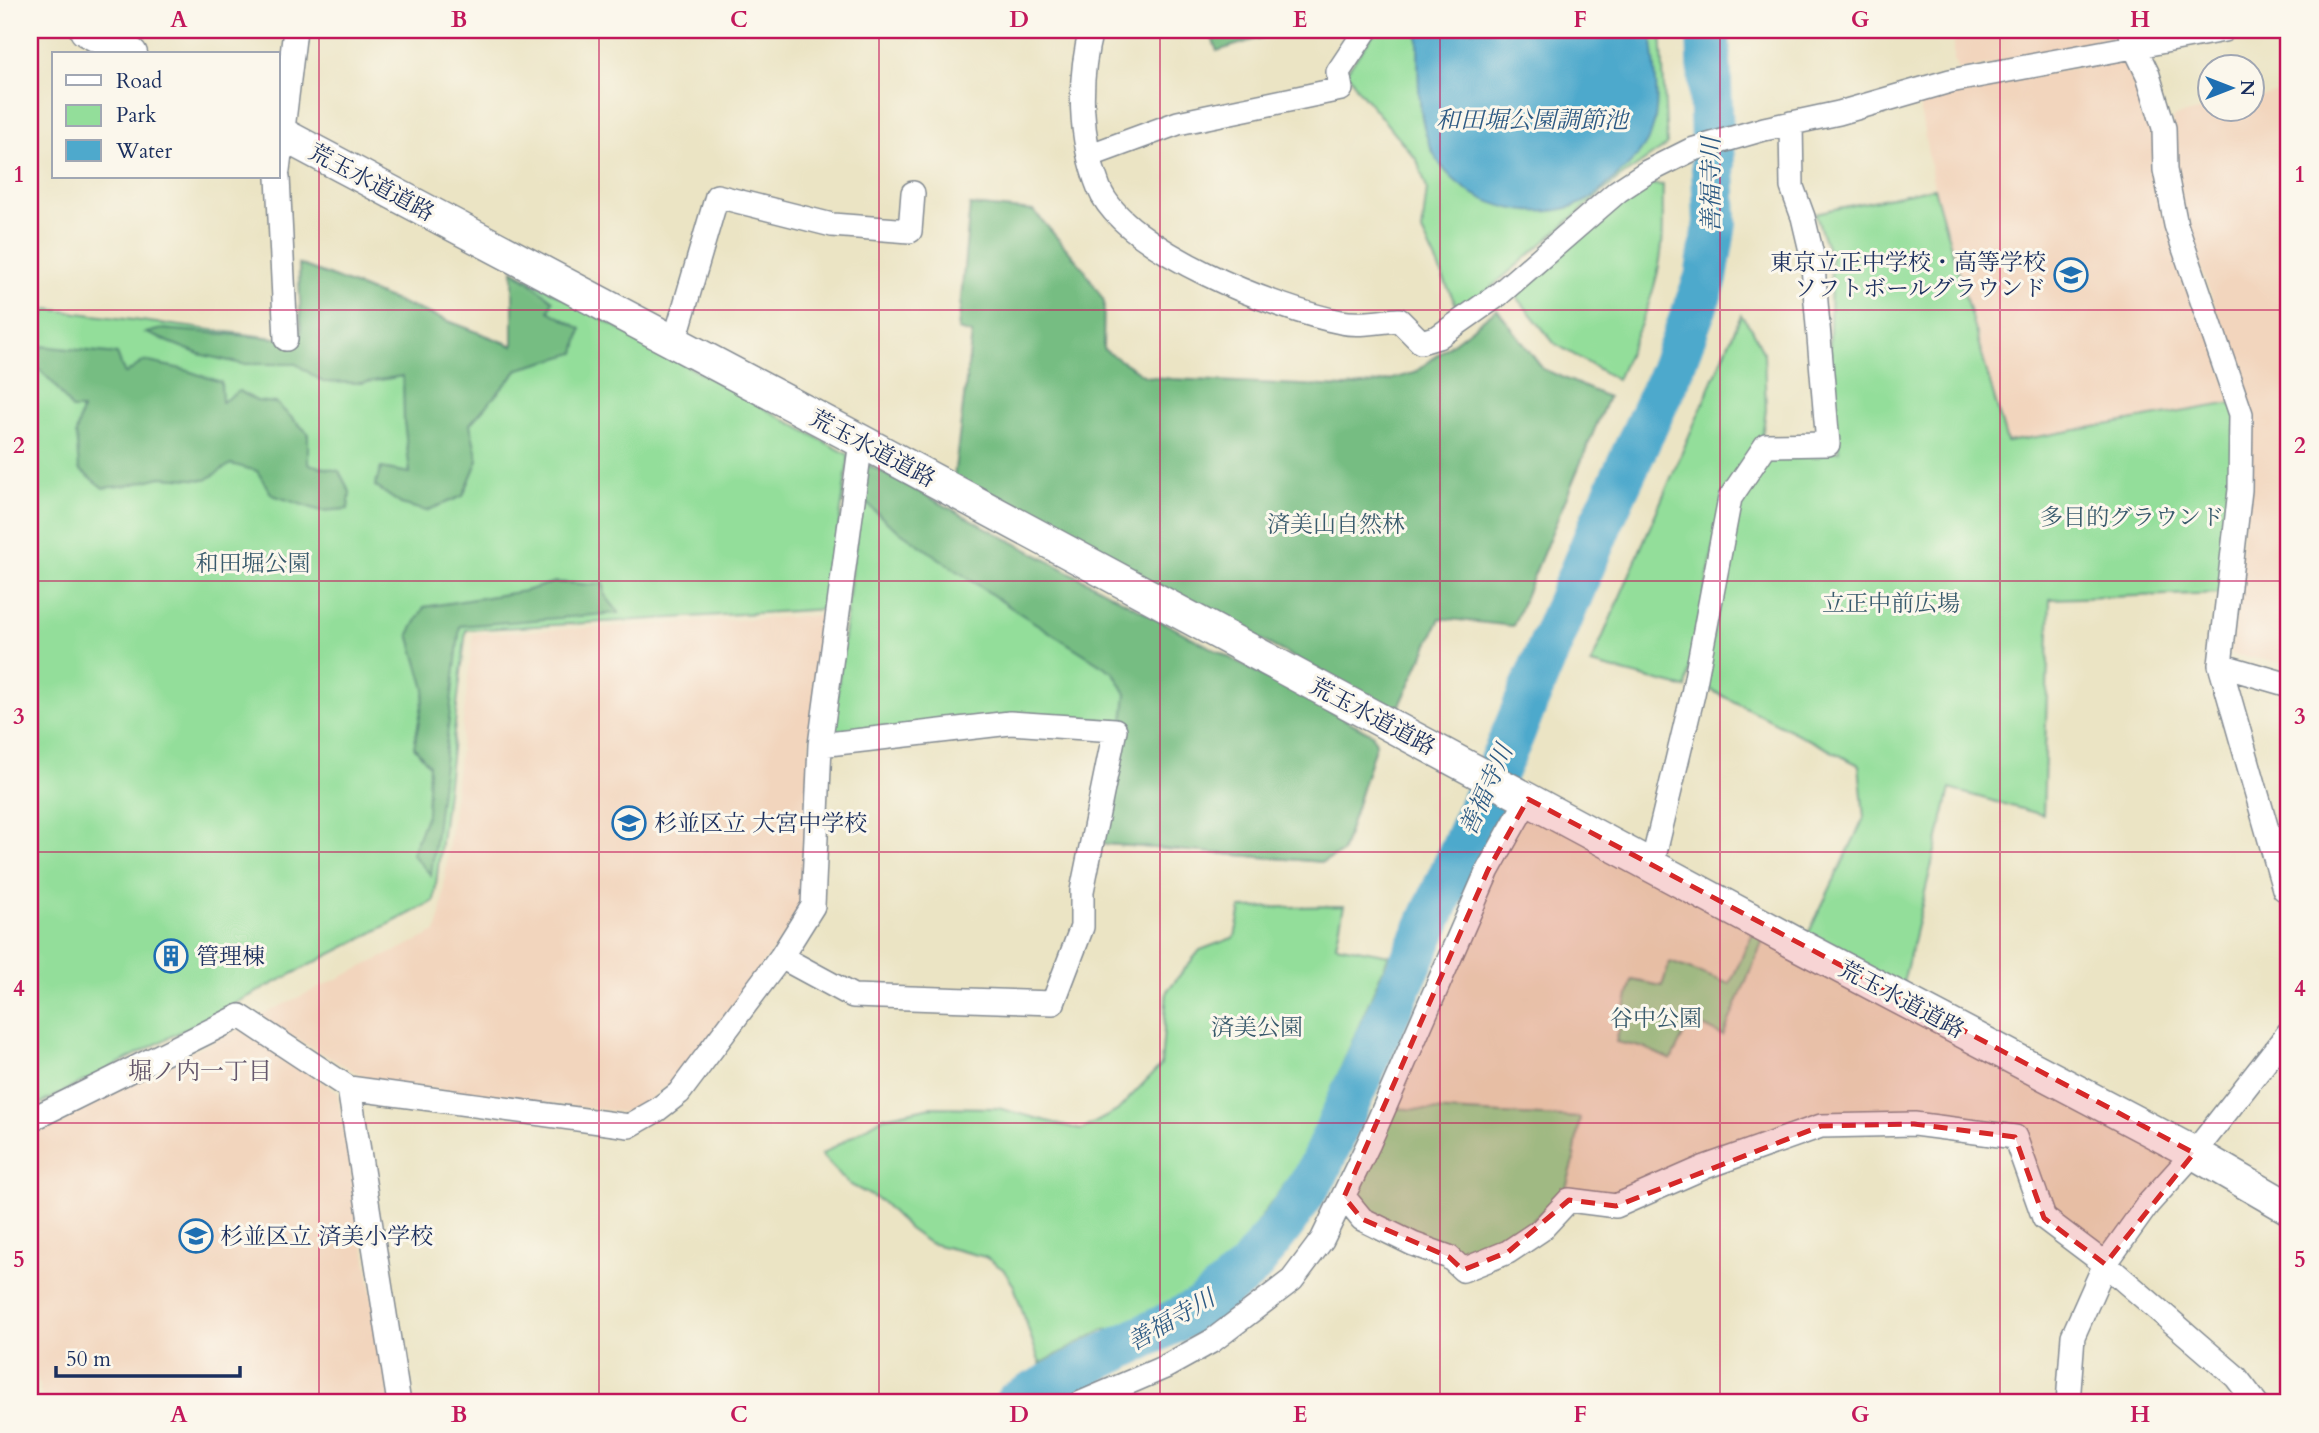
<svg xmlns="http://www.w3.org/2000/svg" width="2319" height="1433" font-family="Cardo,'Noto Serif JP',serif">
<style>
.built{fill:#f2d5bd}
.green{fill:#93de9a;stroke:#57867c;stroke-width:2}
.forest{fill:#76bd82;stroke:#487670;stroke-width:2}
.water{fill:#4ea9cc;stroke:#346c95;stroke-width:2}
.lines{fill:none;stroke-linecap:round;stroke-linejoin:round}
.river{stroke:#4ea9cc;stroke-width:44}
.minor-casing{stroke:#838a91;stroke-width:26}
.secondary-casing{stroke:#838a91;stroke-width:35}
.minor{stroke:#fff;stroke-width:23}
.secondary{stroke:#fff;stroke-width:32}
.marked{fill:#d62828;fill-opacity:0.2;stroke:#d62828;stroke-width:5;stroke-dasharray:14 9;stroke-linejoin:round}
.grid{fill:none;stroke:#c2185b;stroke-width:2;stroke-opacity:0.55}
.labels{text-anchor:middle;stroke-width:6;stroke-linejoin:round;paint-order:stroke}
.street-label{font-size:23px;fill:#1b2f5e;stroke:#fbf7ec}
.poi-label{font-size:23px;fill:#1b2f5e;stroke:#fbf7ec;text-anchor:start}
.park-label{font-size:23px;fill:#395b6d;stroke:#fbf7ec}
.water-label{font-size:24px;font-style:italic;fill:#2d5a84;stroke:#fbf7ec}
.neighbourhood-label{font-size:24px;fill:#64576c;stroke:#fbf7ec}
.neatline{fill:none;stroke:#c2185b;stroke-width:2.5}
.grid-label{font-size:23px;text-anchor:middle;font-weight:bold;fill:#c2185b}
</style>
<rect width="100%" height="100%" fill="#fbf7ec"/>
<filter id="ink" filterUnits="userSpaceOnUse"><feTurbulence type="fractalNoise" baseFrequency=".0143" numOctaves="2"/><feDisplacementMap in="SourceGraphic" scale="14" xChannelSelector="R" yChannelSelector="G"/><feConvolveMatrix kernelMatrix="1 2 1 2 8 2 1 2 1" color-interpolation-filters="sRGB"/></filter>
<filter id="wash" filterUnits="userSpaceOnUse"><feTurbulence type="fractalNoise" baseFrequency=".00686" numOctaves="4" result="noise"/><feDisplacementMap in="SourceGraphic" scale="28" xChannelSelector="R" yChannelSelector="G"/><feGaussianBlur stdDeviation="1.57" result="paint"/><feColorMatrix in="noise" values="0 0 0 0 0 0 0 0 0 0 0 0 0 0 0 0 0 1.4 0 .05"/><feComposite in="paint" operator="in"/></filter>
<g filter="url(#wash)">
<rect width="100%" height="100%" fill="#ebe4c4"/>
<path class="built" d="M1954,30H2126L2123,42L1958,71L1954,61Z
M2129,57L2136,61L2232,403L2006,442L1934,188L1918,98Z
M2289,90V664L2231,654L2251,445L2248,394L2201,269L2176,183L2173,117L2210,108H2252L2253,98Z
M825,615L810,740L805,906L677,1083L663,1088L642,1107L627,1113L371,1081L257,1017L436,932L441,914L473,634Z
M240,1029L337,1091L391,1403H43L30,1347V1125Z"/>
<path class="green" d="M1376,30H1661L1667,145L1618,179L1460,314L1422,231L1427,189L1417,160L1356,87L1347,71Z
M1640,184L1663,185C1662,205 1664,225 1662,245C1658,293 1635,337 1617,380L1554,343L1513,292Z
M1934,188L2007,442L2232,403L2236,411L2224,593L2050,599L2043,815L1950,789L1902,987L1807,936L1864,818L1859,765L1703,686L1738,503L1770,452L1839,451L1829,394L1831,259L1815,213Z
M299,264L514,346L513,270L849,455L827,609L466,630L434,901L30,1109V337L47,309L275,338L301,337Z
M1741,315L1752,329L1764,354L1766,410L1762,436L1724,496L1686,688L1591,664Z
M869,465L1372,734L1376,743L1342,853L1322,862L1106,844L1122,721L1023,715L832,736L864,468Z
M1344,906L1336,945L1389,955L1301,1161L1256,1224L1250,1249L1209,1287L1173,1310L1139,1326L1103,1330L1040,1364L1014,1286L1003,1269L985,1257L929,1243L909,1229L881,1201L849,1184L821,1155L884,1117L931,1107L998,1108L1081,1130L1117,1111L1161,1065L1167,991L1200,950L1235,937L1241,908Z
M1753,932L1764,938L1723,1036L1691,1020L1671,1060L1645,1048L1616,1042L1632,980L1662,986L1670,962L1730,984Z
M1391,1108L1580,1118L1573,1164L1565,1191L1506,1245L1466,1258L1352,1203Z"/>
<path class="forest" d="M1209,30H1286L1217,51Z
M970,205L1034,211L1084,269L1104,301L1103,349L1145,376L1172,379L1346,387L1378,383L1414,373L1497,309L1543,369L1608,397L1513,626L1440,618L1397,712L954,477L972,334L958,330Z
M299,264L513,346V270L553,300L549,311L581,329L575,353L519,369L470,424L478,460L463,496L426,511L401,504L375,486L381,468L410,473L404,421L403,376L362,383L323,382L296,364H242L199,354L146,333L162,329L275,338L301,337Z
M41,346L117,354L125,374L144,361L182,369L221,382L222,402L239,391L257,401L276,403L308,433V464L339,471L350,492L348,509L321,511L272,495L257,471L231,464L206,480L161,477L130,485L103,488L79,469L76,433L82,409H72L54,384L36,366Z
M869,465L1372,734L1376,743L1342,853L1322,862L1106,844L1098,840L1123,721L1126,694L1114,673L1010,607L889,524L860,497L864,468Z
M555,582L592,585L604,583L605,595L619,613L460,626L431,875L412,854L427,814L429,765L414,747L425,689L409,634L424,607L525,591Z"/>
<path class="water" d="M1418,30H1651C1653,59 1662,103 1652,130C1646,148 1631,164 1617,176C1604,188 1591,201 1574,206C1528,221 1469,204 1440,164C1414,127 1419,73 1418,30Z"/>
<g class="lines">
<path class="river" d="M1016,1403L1100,1358L1202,1308L1249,1268L1286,1220L1317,1173L1510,741L1602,521L1670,374L1706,278L1715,223L1708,30"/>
</g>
</g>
<g filter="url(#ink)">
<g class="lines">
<defs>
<path id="minor" d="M1091,30C1078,80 1079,138 1099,188C1124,250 1278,310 1341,322C1359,326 1381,321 1399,320L1421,342L1438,337L1498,295L1618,191L1647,172L1691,150L1764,129L1839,113L1950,81L2224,30
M2130,30L2135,48L2148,75L2164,128L2165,170L2176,225L2241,414L2240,490L2220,665L2284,889L2289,891
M1091,155L1178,123L1341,89L1338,72L1366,30
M278,170L295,30
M278,177L286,339
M674,343L717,196L832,225L910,231L913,193
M2220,665L2289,685
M1652,865L1693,694L1730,498L1766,445L1828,444L1812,255L1803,217L1792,187L1791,123
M781,957L853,996L1053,1003L1082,927V891L1115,730L1010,723L820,745
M349,1088L399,1403
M30,1120L240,1016L349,1088L629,1126L657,1110L679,1093L781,957L813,906L820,745L861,441
M1344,1197L1362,1219L1413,1244L1449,1257L1463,1270L1508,1252L1541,1230L1569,1200L1616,1206L1705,1167L1821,1126L1914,1124L2015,1137L2044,1218L2105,1264L2236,1377L2256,1403
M1081,1403L1165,1367L1212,1341L1292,1280L1322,1240L1369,1143L1488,870L1528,799
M2068,1403L2073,1336L2105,1264L2148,1204L2194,1153L2289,1032"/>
<path id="secondary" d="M86,30L131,54
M278,132L861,441L1797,944L2194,1153L2289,1208"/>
</defs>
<use href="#minor" class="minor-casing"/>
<use href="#secondary" class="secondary-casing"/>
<use href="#minor" class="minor"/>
<use href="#secondary" class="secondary"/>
</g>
</g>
<path class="marked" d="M1528,799L2194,1153L2105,1264L2044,1218L2015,1137L1914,1124L1821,1126L1616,1206L1569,1200L1508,1252L1463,1270L1449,1257L1362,1219L1344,1197L1488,870Z"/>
<path class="grid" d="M319,30V1403M599,30V1403M879,30V1403M1160,30V1403M1440,30V1403M1720,30V1403M2000,30V1403M30,310H2289M30,581H2289M30,852H2289M30,1123H2289"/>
<defs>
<symbol id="school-ring" viewBox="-11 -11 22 22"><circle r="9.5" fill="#fbf7ec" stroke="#1f6fb2" stroke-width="1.5"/><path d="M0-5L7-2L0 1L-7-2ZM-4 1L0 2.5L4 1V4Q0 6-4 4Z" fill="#1f6fb2"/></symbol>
<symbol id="building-ring" viewBox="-11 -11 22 22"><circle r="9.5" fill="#fbf7ec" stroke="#1f6fb2" stroke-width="1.5"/><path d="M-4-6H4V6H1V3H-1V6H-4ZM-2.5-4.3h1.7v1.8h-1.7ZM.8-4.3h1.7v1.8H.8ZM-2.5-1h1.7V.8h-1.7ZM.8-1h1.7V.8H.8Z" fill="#1f6fb2"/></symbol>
</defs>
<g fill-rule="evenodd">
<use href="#school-ring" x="2052" y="256" width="38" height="38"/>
<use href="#school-ring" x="610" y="804" width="38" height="38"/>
<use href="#building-ring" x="152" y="937" width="38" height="38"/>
<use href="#school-ring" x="177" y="1217" width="38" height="38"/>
</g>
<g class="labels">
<g class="street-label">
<text transform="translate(372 182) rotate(28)" y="8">荒玉水道道路</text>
<text transform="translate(873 448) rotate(28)" y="8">荒玉水道道路</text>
<text transform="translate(1373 716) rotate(28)" y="8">荒玉水道道路</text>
<text transform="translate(1902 999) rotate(28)" y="8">荒玉水道道路</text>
</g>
<g class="poi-label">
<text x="2046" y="270" text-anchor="end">東京立正中学校・高等学校<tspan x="2046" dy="26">ソフトボールグラウンド</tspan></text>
<text x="654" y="831">杉並区立 大宮中学校</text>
<text x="196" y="964">管理棟</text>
<text x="220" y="1244">杉並区立 済美小学校</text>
</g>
<g class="park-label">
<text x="2132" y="525">多目的グラウンド</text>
<text x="1336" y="532">済美山自然林</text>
<text x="253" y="571">和田堀公園</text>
<text x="1891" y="611">立正中前広場</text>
<text x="1656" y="1026">谷中公園</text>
<text x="1257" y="1035">済美公園</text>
</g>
<g class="water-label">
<text x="1532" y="128">和田堀公園調節池</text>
<text transform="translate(1711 185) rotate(-90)" y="8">善福寺川</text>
<text transform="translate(1486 790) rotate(-66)" y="8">善福寺川</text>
<text transform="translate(1171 1320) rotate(-30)" y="8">善福寺川</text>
</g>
<g class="neighbourhood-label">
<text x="200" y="1079">堀ノ内一丁目</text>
</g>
</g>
<rect width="2319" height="1433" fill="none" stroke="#fbf7ec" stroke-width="77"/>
<rect x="52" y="52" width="228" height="126" fill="#fbf7ec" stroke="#a1a7b3" stroke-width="2"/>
<rect x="66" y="75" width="35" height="10" fill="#ffffff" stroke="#a1a7b3" stroke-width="2"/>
<text x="116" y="88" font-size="21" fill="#1b2f5e">Road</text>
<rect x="66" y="105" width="35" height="21" fill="#93de9a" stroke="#a1a7b3" stroke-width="2"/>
<text x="116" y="122" font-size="21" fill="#1b2f5e">Park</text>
<rect x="66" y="140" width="35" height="21" fill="#4ea9cc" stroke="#a1a7b3" stroke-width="2"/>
<text x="116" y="158" font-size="21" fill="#1b2f5e">Water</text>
<g transform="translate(2231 88) rotate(90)"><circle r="33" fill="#fbf7ec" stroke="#a1a7b3" stroke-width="2"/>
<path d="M0-5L12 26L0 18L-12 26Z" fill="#1f6fb2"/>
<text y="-10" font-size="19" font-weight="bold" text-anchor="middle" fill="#1b2f5e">N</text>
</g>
<path d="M56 1366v10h184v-10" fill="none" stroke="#1b2f5e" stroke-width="3.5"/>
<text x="66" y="1366" font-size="21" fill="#1b2f5e" stroke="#fbf7ec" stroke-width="5" paint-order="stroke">50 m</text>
<rect x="38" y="38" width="2242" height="1356" class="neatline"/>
<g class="grid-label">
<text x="179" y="27">A</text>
<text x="459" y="27">B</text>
<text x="739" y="27">C</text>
<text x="1019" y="27">D</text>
<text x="1300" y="27">E</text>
<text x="1580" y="27">F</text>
<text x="1860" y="27">G</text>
<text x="2140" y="27">H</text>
<text x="19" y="182">1</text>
<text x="2300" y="182">1</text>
<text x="19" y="453">2</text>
<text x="2300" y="453">2</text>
<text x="19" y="724">3</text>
<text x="2300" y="724">3</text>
<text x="19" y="996">4</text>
<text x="2300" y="996">4</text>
<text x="19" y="1267">5</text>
<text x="2300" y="1267">5</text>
<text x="179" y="1422">A</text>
<text x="459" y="1422">B</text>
<text x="739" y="1422">C</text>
<text x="1019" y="1422">D</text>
<text x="1300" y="1422">E</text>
<text x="1580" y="1422">F</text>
<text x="1860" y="1422">G</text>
<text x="2140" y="1422">H</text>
</g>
</svg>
